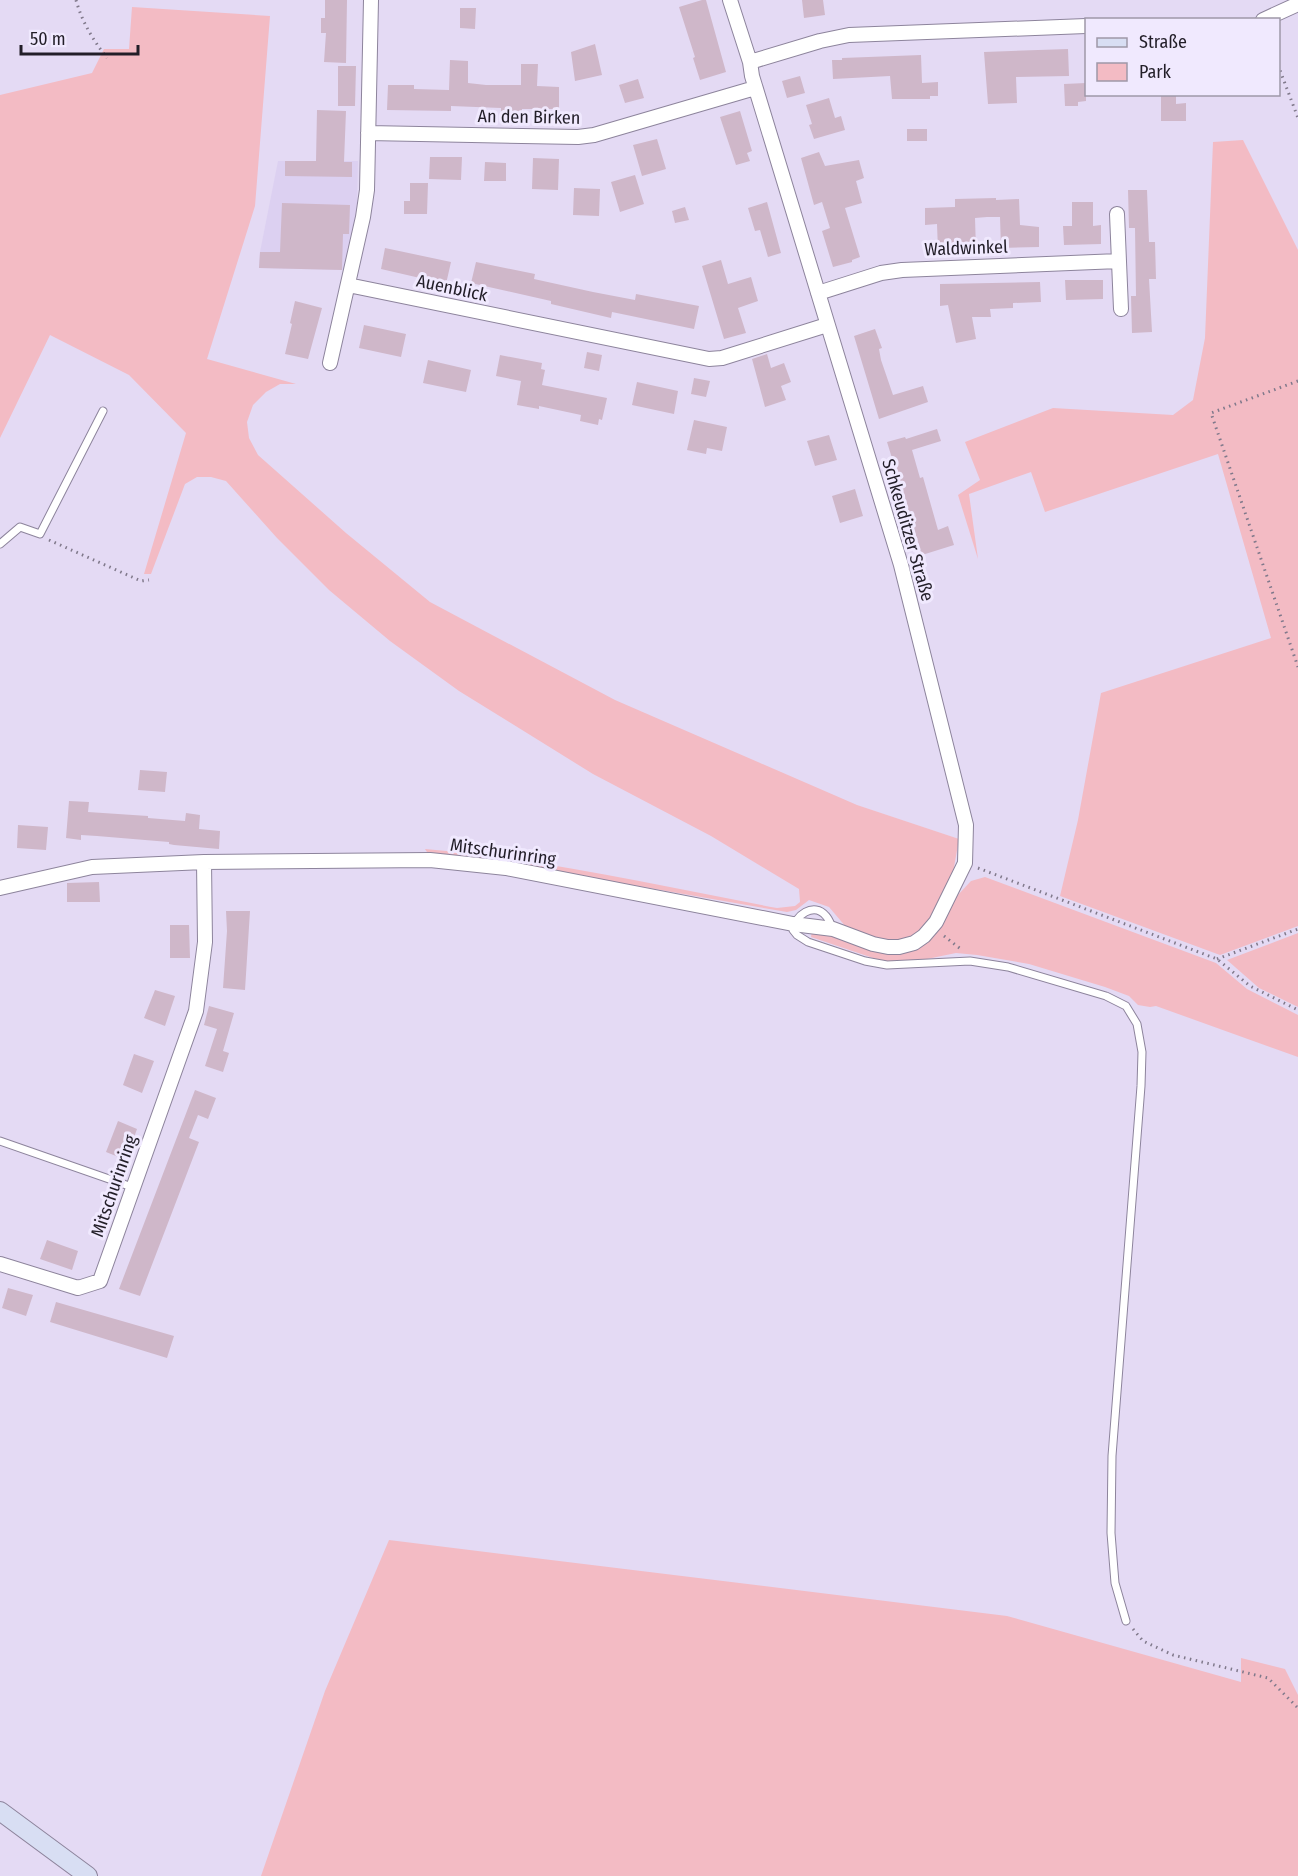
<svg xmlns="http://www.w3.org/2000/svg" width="1298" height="1876" font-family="'Fira Sans Condensed',sans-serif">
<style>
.built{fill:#dcd0f1}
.green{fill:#f3bbc4}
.building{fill:#cfb7c9}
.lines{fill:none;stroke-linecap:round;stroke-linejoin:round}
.lane-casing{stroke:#8d849c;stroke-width:9}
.street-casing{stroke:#8d849c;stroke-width:16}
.secondary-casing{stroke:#8d849c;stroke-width:20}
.path{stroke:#80798b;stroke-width:3;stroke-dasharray:1.5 4.5;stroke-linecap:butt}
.lane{stroke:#fff;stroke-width:7}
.street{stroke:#fff;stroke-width:14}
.secondary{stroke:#d8def3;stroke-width:18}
.labels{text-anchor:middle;stroke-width:6;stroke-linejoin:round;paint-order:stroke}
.street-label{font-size:18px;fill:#221e28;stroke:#f0e9fe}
</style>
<rect width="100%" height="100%" fill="#e4daf4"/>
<path class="built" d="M278,161H358L357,204L346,270L259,268L260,252Z"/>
<path class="green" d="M132,7L270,16L255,206L207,359L296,384H280L266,392L253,405L247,422L249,438L258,455L346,533L430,602L615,700L857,805L959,839L953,873L930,919L921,931L907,939L898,942H885L846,927L829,907L809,900L796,910L787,912L511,864L429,855L425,849C544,859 661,886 777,908L795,906L800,902L799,889L711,836L593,774L459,691L390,641L329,590L277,538L226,481L211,477H197L185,484L151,574H144L186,433L129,375L50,335L0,438V95L92,73L104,49H129Z
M1243,140L1298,250V926L1220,955L1060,896L1078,820L1101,693L1271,638L1218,454L1045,512L1031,472L969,494L978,559L958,495L980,480L965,442L1053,408L1173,415L1193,400L1205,338L1213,142Z
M985,877L1216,963L1247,989L1298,1015V1057L1156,1006L1150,1007L1138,1005L1129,996L1105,987L1029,964L977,955L956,953L927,959L889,962L876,959L811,937L812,931L831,934L885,951L925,942L935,935L956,897L971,881Z
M1298,933V1007L1259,988L1227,960Z
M389,1540L1007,1616L1241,1682V1658L1285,1669L1298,1695V1876H261L325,1691Z"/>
<path class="building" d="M325,0H347L346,63L324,62L326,33H321V18H325Z
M702,0H706L726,72L700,80L693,58L695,57L679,7Z
M802,0H823L825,15L804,18Z
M460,8H476L475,29L460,28Z
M595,44L602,75L575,81L571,52Z
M1068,49L1069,76L1016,77L1017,103L988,104L984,52Z
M921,55L922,83L938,82V96H930V99H892L890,76L833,79L832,60H842V58Z
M450,60L468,61V83L486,85H521V64H538L537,86L559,87V109H522V112H501V108L451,106V111L387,110L388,85H414V89L449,90Z
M338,66H356L355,106H338Z
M800,76L805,93L787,98L782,81Z
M638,79L644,98L625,103L619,85Z
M1086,83V101L1078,102V106H1065L1064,84Z
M1161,94H1176V104L1186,103V121H1161Z
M829,98L835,118L841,116L845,130L814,139L809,125L812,124L806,105Z
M317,110L346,111L344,162H352V177L285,176V161H316Z
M740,111L752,151L747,153L750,161L736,165L720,117Z
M907,129H927V141H907Z
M657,139L666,169L642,176L633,145Z
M819,152L825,166L859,160L864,178L856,181L862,203L845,208L860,257L852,260V262L833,267L822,231L830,228L822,202L814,205L801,158Z
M430,157H462L461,180L429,179Z
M533,158L559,159L558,190L532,189Z
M485,162L506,163V181H484Z
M635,175L644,204L620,212L611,182Z
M410,183H428L427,214H404V201H410Z
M574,188L600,189L599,216L573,215Z
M1128,190H1147L1149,242H1155L1156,279H1149L1152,332L1132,333L1131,296H1136L1135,228H1129Z
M996,198V200L1019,199L1020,225L1039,227V247L1001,248L1000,217H987L975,218L976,250L938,251L937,224L925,225V208L955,207V199Z
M767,202L781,253L768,257L760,230L755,231L748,208Z
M1072,202H1093V226L1101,225V244L1064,245L1063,226H1072Z
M282,203L350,205L349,234H343L342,270L259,268L260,252H280Z
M685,207L689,220L675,223L672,211Z
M385,248L451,262L446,284L381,269Z
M721,260L728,284L751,277L758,301L738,308L746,333L724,339L702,266Z
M476,262L535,274L534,279L593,292L635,300L636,294L699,306L694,329L612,312L611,318L551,304V301L471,283Z
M1065,280H1103V299L1066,300Z
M1040,282L1041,302L1013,303V308L990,309L991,317H972L976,339L956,343L948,305L940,306V284Z
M295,301L322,308L308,359L285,354L292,324L290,323Z
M364,325L406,334L401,357L359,348Z
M875,329L882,348L879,349L881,360L893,395L923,386L928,402L879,419L854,336Z
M587,352L602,355L599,371L584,368Z
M767,354L771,368L784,363L791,382L781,386L786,400L765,407L752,359Z
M500,355L542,363L541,369L545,370L542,385L607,398L602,420L599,419L598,425L580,421L581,415L539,406V409L517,405L521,381L496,376Z
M428,360L471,370L466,392L423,383Z
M694,378L710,381L706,397L691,394Z
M637,382L678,391L674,414L632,405Z
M694,420L727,427L722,451L707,448L706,454L687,450Z
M937,429L941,441L912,450L920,478L923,477L938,530L948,526L954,545L922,555L887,442L905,437L906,439Z
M829,435L837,460L815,466L807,441Z
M855,489L863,516L840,523L832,496Z
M140,770L167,772L165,792L138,790Z
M69,801L89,802L88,812L148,816V818L185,821L186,813L200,815L199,829L220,831L219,849L174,845L169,844V842L97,836L81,835V840L66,838Z
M18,825L48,827L46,850L17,848Z
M99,882L100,902H67V883Z
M226,911H250L245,990L223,988L227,931Z
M170,925H189L190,958H170Z
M155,990L175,996L165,1026L144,1018Z
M209,1006L234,1013L223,1051L229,1053L223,1072L205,1066L217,1029L204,1025Z
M134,1054L154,1061L142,1093L123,1085Z
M195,1090L216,1098L208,1119L198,1115L189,1138L199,1142L140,1296L119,1289Z
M118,1121L137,1129L126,1160L106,1152Z
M47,1240L78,1251L72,1270L40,1259Z
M8,1288L33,1295L26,1316L2,1308Z
M56,1302L174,1336L167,1358L50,1322Z"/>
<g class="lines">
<defs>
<path id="lane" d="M0,544L20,527L40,534L103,411
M833,929C831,925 829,919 826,916C814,901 794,916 793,930L797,935L808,942L865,961L887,965L970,961L1008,967L1106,996L1126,1006L1137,1024L1142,1052L1141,1086L1112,1456L1111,1533L1115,1583L1126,1621
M0,1141L132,1187"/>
<path id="street" d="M1263,20L1298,4
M750,62L820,41L849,35L1086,26
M368,133L578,137L594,135L755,88
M1117,214L1121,309
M348,285L709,359L722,358L827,325
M818,293L881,273L902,270L1119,261
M330,363L363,217L367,190L371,0
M0,888L92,867L204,862L430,860L506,868L793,924L833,929L873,944L888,947H899L914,943L924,936L936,922L965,863L966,825L901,565L752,76L750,62L730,0
M0,1264L78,1288L100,1281L196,1011L205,942L204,862"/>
<path id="secondary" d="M0,1811L88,1876"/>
</defs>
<use href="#lane" class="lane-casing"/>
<use href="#street" class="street-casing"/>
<use href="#secondary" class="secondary-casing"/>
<path class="path" d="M76,0C82,22 93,40 107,58
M1278,65L1298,118
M1298,381L1211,413L1298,667
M49,540L141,581L149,580
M978,868L1217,959L1250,986L1298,1010
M944,936L962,950
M1217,959L1298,929
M1133,1629L1143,1641L1173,1655L1268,1678L1298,1708"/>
<use href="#lane" class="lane"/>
<use href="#street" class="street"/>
<use href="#secondary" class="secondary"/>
</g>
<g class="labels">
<g class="street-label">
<text transform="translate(529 117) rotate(1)" y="6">An den Birken</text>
<text transform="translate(966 248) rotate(-2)" y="6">Waldwinkel</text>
<text transform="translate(452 288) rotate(12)" y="6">Auenblick</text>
<text transform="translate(908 530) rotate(74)" y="6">Schkeuditzer Straße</text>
<text transform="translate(503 852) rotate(8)" y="6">Mitschurinring</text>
<text transform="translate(114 1186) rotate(-71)" y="6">Mitschurinring</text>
</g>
</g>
<rect x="1085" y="18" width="195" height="78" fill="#f0e9fe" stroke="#9e98a8" stroke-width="1.5"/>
<rect x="1097" y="38" width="30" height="9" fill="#d8def3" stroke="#9e98a8" stroke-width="1.5"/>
<text x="1139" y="48" font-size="18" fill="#221e28">Straße</text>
<rect x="1097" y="63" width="30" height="18" fill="#f3bbc4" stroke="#9e98a8" stroke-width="1.5"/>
<text x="1139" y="78" font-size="18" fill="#221e28">Park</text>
<path d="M21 45v9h117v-9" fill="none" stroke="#221e28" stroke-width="3"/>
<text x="30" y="45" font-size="18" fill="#221e28" stroke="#f0e9fe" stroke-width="4.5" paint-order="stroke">50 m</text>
</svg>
